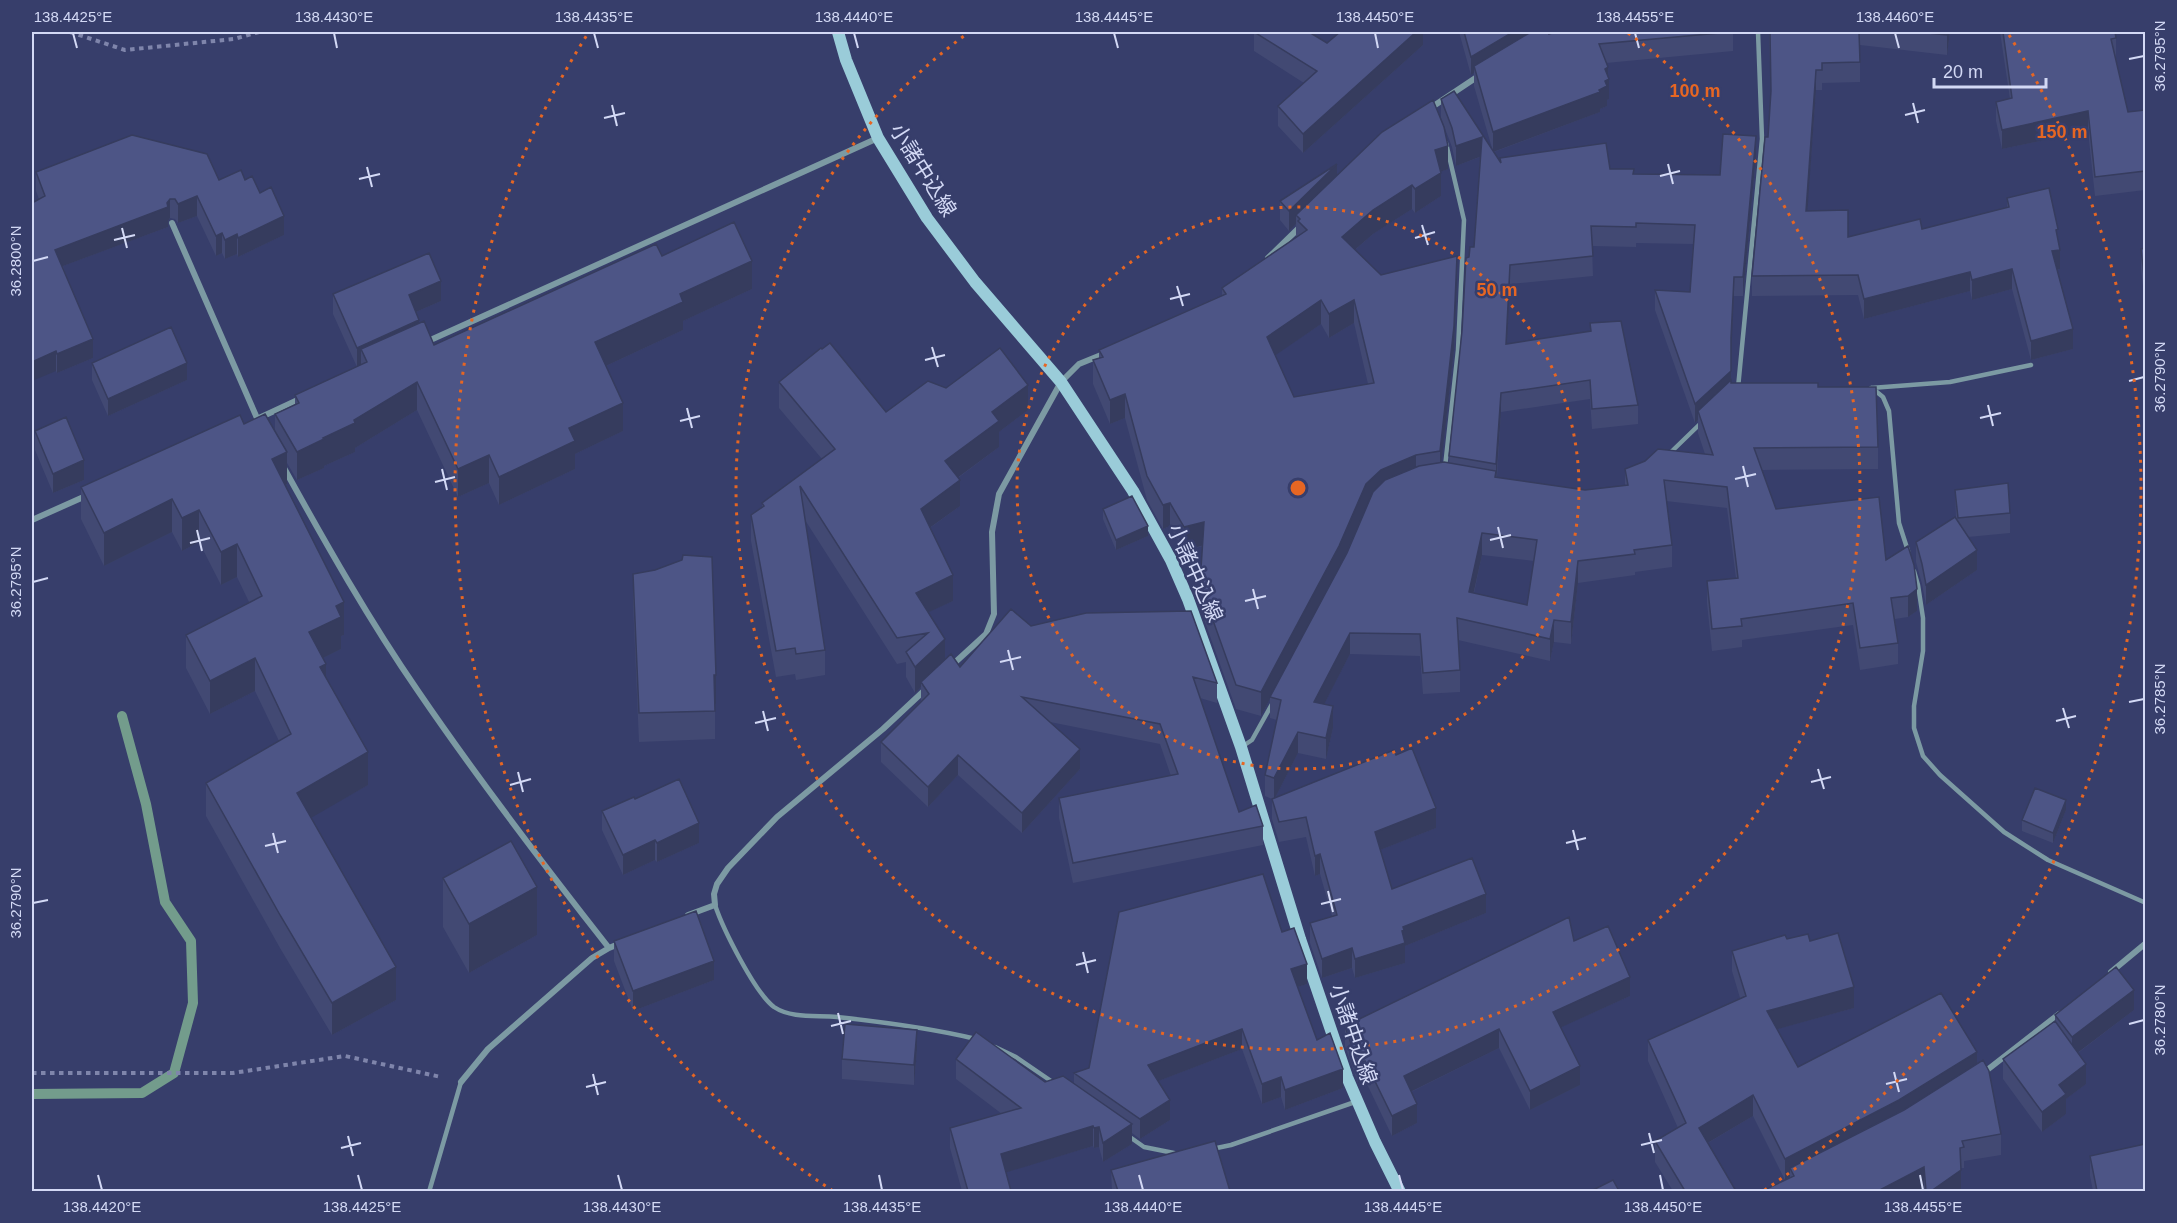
<svg xmlns="http://www.w3.org/2000/svg" width="2177" height="1223" font-family="Helvetica,'Noto Sans JP',sans-serif">
<style>
.lines{fill:none;stroke-linecap:round;stroke-linejoin:round}
.stream{stroke:#739c8c;stroke-width:10}
.path{stroke:#7f85ab;stroke-width:4;stroke-dasharray:4.5 4.5;stroke-linecap:butt}
.service{stroke:#7c9aa3;stroke-width:4.5}
.minor{stroke:#7c9aa3;stroke-width:6}
.secondary{stroke:#9accd9;stroke-width:12}
.wall{fill:#424973;fill-rule:evenodd}
.shaded-wall{fill:#363c5e}
.building{fill:#4d5586;stroke:#363c5e;stroke-width:1.5;fill-rule:evenodd}
.ticks{fill:none;stroke:#d3d9f5;stroke-width:2}
.ring{fill:none;stroke:#e66623;stroke-width:3;stroke-dasharray:3 6}
.labels{text-anchor:middle;stroke-width:5;stroke-linejoin:round;paint-order:stroke}
.street-label{font-size:21px;fill:#d3d9f5;stroke:#373e6b}
.centre{fill:#e66623;stroke:#373e6b;stroke-width:3}
.ring-label{font-size:18px;text-anchor:middle;font-weight:bold;fill:#e66623;stroke:#373e6b;stroke-width:5;stroke-linejoin:round;paint-order:stroke}
.neatline{fill:none;stroke:#d3d9f5;stroke-width:2}
.ticks-label{font-size:15px;text-anchor:middle;fill:#d3d9f5}
</style>
<rect width="100%" height="100%" fill="#373e6b"/>
<g class="lines">
<path class="stream" d="M32,1094L142,1093L174,1073L193,1003L191,941L165,902L146,804L122,716"/>
<path class="path" d="M70,32L125,50L234,39L259,32
M32,1073H233L345,1056L441,1077"/>
<path class="service" d="M1738,388L1762,139L1758,32
M1871,388L1950,382L2031,365
M1872,388L1883,397L1889,411L1899,523L1908,551
M1670,453L1700,424
M1445,467L1458,350L1464,220L1446,143
M1914,571L1918,585L1923,618V651L1914,706V728L1923,756L1940,775L2004,832L2048,860L2146,903
M1243,746L1252,740L1272,704
M715,905C723,929 755,993 774,1007C792,1019 817,1015 837,1017C883,1022 931,1028 976,1039
M995,1047L1016,1057L1054,1083
M1127,1135L1144,1147L1174,1153
M1212,1149L1231,1145L1355,1102
M429,1192L461,1082"/>
<path class="minor" d="M1429,109L1480,75
M172,223L260,425
M1268,258L1302,225
M426,342L878,138
M259,418L302,398
M284,468C326,544 369,620 418,691C478,779 543,864 609,948L621,943
M32,520L88,495
M950,667L986,634L994,614L992,532L999,494L1061,382L1079,364L1106,353
M688,915L715,905L714,894L717,884L728,868L777,817L883,729L927,688
M2111,972L2146,943
M1982,1074L2059,1014
M461,1082L488,1049L592,958L609,948"/>
<path class="secondary" d="M838,32L846,60L878,138L927,218L975,282L1061,382L1133,491L1171,560L1188,599L1241,747L1300,939L1347,1077L1375,1142L1400,1192"/>
</g>
<path class="wall" d="M1254,32L1327,43L1423,32V45L1303,153L1278,126V106L1304,83L1254,51Z
M1459,32H1549V34L1733,32V51L1606,63L1609,99L1607,100V106L1600,109V112L1494,152L1500,161V158L1610,169L1634,174L1720,175L1756,156L1743,296H1734L1731,354V383L1818,387L1878,447V469L1762,470L1776,509L1886,560L1917,611L1908,617L1895,619L1898,643V664L1860,670L1853,625L1742,640V647L1712,651L1707,603V581L1736,578L1727,508L1666,501L1672,545V567L1635,572V575L1578,583L1571,644L1554,642L1550,661L1458,640L1460,670V692L1423,694L1420,656L1350,654L1324,704L1333,728L1326,759L1298,753L1275,798L1396,755L1436,828L1380,850L1392,889L1486,913L1405,946V963L1355,978L1352,968L1322,978L1310,943V923L1332,916L1320,874L1315,876L1306,837L1279,842L1272,819V799L1265,796V775L1277,720L1270,718V699L1261,716L1236,709L1200,608V584L1203,546L1184,551L1170,526L1163,529L1147,500L1125,418L1110,424L1093,384V360L1099,358V350L1222,295V288L1296,238V224L1289,231L1280,220V201L1337,175L1448,169L1440,172L1441,196L1415,213L1412,209L1373,234L1355,250L1381,275L1457,280L1454,350L1441,463H1449L1469,257L1474,247L1480,157L1456,166L1452,147L1441,118V99L1492,148L1474,86V73L1471,75ZM1636,243L1693,244L1690,292L1655,290V310L1695,423L1698,420V433L1705,454L1625,469V485L1585,490L1497,477L1501,412L1590,399L1592,429L1638,424V405L1590,323V331L1507,344L1510,284L1593,276L1592,246L1636,247ZM1354,323L1368,384L1294,397L1275,355L1321,324L1329,338ZM1366,508L1347,553L1344,558ZM1482,555L1534,561L1527,605L1474,593Z
M1769,32H1950L1947,55L1860,45V82L1822,83V90H1816L1807,211L1848,237L1922,229L2007,207V198L2058,241L2060,269L2057,270L2073,349L2031,360L2012,289L1972,300L1970,291L1864,319L1858,295L1752,296V276L1768,137L1771,97Z
M2000,32H2115L2116,38V58L2128,112L2145,110V190L2095,196L2088,131L2002,149L1996,121V102L2010,99Z
M36,172L245,180L260,193L284,235L238,257L237,254L225,259L222,253L216,256L197,216L178,223L175,219L170,218L168,221V227L63,266L93,358L57,373L56,371L39,199L36,191Z
M2145,248V304L2141,269V249Z
M662,256L752,289L683,321V330L606,366L623,431L575,454V469L499,505L489,483L458,497L417,410L355,448V452L324,466V468L297,480L287,463V484L285,485L344,635L341,636V649L323,658L326,679L368,785L311,817L396,1000L332,1035L280,948L206,816V783L279,741L255,691L210,714L186,668V635L249,602L237,577L221,585L199,542L182,551L172,532L104,566L81,519V487L244,424L275,431V414L295,404V395L357,367L333,314V294L441,301L416,312L419,323L434,345Z
M92,363L187,380L108,416L92,380Z
M779,382L886,412L946,388L1028,410L999,432V447L958,478L960,506L930,528L953,601L928,612L945,659L960,667L1031,626L1217,683V703L1200,698L1239,812L1263,826V845L1073,883L1059,818V798L1171,776L1160,744L1050,722L1080,769L1022,833L958,775L928,807L881,762V742L921,701V687L915,693L906,677V662L897,664L805,520L825,650V675L796,680L795,674L776,677L751,541V515L762,508V503L822,459L779,408Z
M35,431L84,480L53,493L35,450Z
M1955,490L2010,513V533L1968,537L1977,570L1926,605L1922,584L1916,562V542L1956,518Z
M1103,509L1148,536L1116,550L1103,519Z
M633,574L716,704H715V739L639,742L633,603Z
M635,799L699,843L657,862L655,860L623,875L602,830V811Z
M2066,810L2053,843L2022,831V820Z
M443,878L537,935L469,973L443,927Z
M1282,932L1307,984L1297,987L1317,1040L1343,1088L1285,1110L1281,1097L1262,1104L1242,1049L1158,1081L1170,1120L1140,1139L1132,1133V1144L1103,1162L1099,1147L1094,1148L1093,1146L1006,1172L1011,1191H962L950,1148V1128L1002,1114L956,1079V1059L1045,1082L1074,1084V1073L1089,1068Z
M1787,939L1810,941L1854,1008L1777,1029L1798,1067L1977,1064L2001,1134V1155L1964,1161V1168H1961V1190L1959,1191H1925L1924,1188L1785,1180L1753,1116L1708,1143L1736,1191H1673L1655,1162V1141L1678,1128L1648,1061V1040L1740,998L1732,971V951Z
M614,941L714,980L633,1011L614,961Z
M1574,941L1630,996L1561,1027L1580,1085L1530,1110L1499,1048L1411,1092L1417,1123L1392,1136L1365,1080L1358,1083L1345,1046V1026Z
M2134,1010L2078,1053L2086,1084L2066,1099V1114L2042,1132L2003,1079V1059L2055,1021V1015Z
M917,1050L914,1085L842,1079V1059Z
M2090,1156L2145,1191H2093L2090,1176Z
M1111,1170L1230,1191H1112Z"/>
<path class="shaded-wall" d="M1416,32H1423V45L1303,153V134Z
M1513,32H1543L1474,66V73L1471,75V57Z
M1948,32H1950L1947,55V35Z
M1608,67V80L1609,79V99L1607,100V106L1600,109V112L1493,152V132L1599,90L1605,69Z
M1816,70V90L1806,231V211Z
M2088,111V131L2002,149V130Z
M1756,136V156L1743,296V277Z
M1482,137V156L1456,166V146Z
M1448,146V169L1435,174V150Z
M1337,164V184L1300,219L1296,215V224L1289,231V211Z
M1441,173V196L1415,213V189Z
M1412,185V209L1373,234L1342,261V237L1373,210Z
M197,196V216L178,223V204Z
M170,199V218L168,221V227L55,269V250L167,203Z
M284,216V235L238,257V238Z
M222,233V253L216,256V236Z
M237,234V254L225,259V240Z
M2060,250V269L2052,271V251Z
M1457,256V280L1454,350L1440,475V451Z
M752,261V289L683,321V330L595,371V342L680,294Z
M1510,265V284L1506,364V344Z
M2012,269V289L1972,300V280Z
M1970,272V291L1864,319V299Z
M1734,277V296L1731,358V338Z
M441,281V301L409,315V295Z
M1321,300V324L1267,361V337Z
M1354,300V323L1329,338V314Z
M419,320V339L361,349V366L357,367V348Z
M2073,329V349L2031,360V341Z
M93,339V358L57,373V354Z
M56,351V371L32,381V362Z
M187,363V380L108,416V399Z
M1731,371V391L1698,411V420L1695,423V404Z
M417,382V410L355,448V452L324,466V468L297,480V452L354,420Z
M1028,385V410L999,432V447L945,487V461L992,412Z
M1501,393V412L1496,483V464Z
M1125,394V418L1110,424V400Z
M623,403V431L575,454V469L499,505V477L569,428Z
M287,452V484L272,491V459Z
M489,455V483L458,497V469Z
M1416,455V479L1366,508L1339,570L1270,697V699L1261,716V692L1366,484L1381,470Z
M84,460V480L53,493V474Z
M960,480V506L921,534V509Z
M172,499V532L104,566V533Z
M1170,503V526L1163,529V505Z
M199,510V542L182,551V518Z
M1204,522V545L1184,551V527Z
M1148,526V536L1116,550V540Z
M1482,533V555L1469,613V592Z
M237,544V577L221,585V552Z
M1977,550V570L1926,605V585Z
M1578,561V583L1571,644V622Z
M953,575V601L916,618V593Z
M1917,589V611L1908,617V596Z
M344,602V635L341,636V649L309,665V632L336,606Z
M1554,620V642L1550,661V639Z
M1350,633V654L1314,724V702Z
M945,639V665L921,682V687L915,693V667Z
M255,658V691L210,714V681Z
M326,664V697L320,667Z
M714,675H716V704H714Z
M1333,706V728L1326,759V738Z
M1298,732V753L1274,800V778Z
M1080,749V769L1022,833V813Z
M368,752V785L297,826V793Z
M958,755V775L928,807V787Z
M2066,800V810L2053,843V833Z
M1436,808V828L1375,852V832Z
M699,823V843L657,862V843Z
M655,840V860L623,875V855Z
M1320,854V874L1315,876V856Z
M537,887V935L469,973V924Z
M1486,894V913L1405,946V963L1355,978V959L1402,931L1403,927Z
M1352,948V968L1322,978V959Z
M714,961V980L633,1011V991Z
M1307,964V984L1291,989V969Z
M396,967V1000L332,1035V1003Z
M1630,977V996L1553,1031V1012Z
M1854,987V1008L1767,1032V1011Z
M2134,990V1010L2072,1057V1037Z
M1242,1029V1049L1148,1085V1065Z
M1499,1029V1048L1404,1095V1076Z
M917,1030V1050L914,1085V1065Z
M1977,1052V1072L1790,1168V1177L1785,1180V1159Z
M1365,1061V1080L1358,1083V1064Z
M2086,1064V1084L2066,1099V1114L2042,1132V1112L2059,1085Z
M1580,1066V1085L1530,1110V1091Z
M1343,1069V1088L1285,1110V1090Z
M1281,1077V1097L1262,1104V1084Z
M1753,1095V1116L1699,1148V1128Z
M1170,1100V1120L1140,1139V1119Z
M1417,1104V1123L1392,1136V1116Z
M1132,1124V1144L1103,1162V1143Z
M1093,1126V1146L1001,1174V1154Z
M1099,1127V1147L1094,1148V1128Z
M1924,1167V1188L1917,1191H1878Z
M1961,1170V1190L1959,1191H1931Z"/>
<path class="building" d="M1254,32H1309L1327,43L1340,32H1416L1303,134L1278,106L1317,71Z
M1464,32H1513L1471,57Z
M1531,32H1549V34L1556,32H1731L1599,44L1608,67L1605,69L1609,79L1605,81L1607,86L1599,90L1600,92L1493,132L1474,66Z
M1770,32H1859L1860,62L1822,63V70H1816L1806,211L1848,210V237L1920,219L1922,229L2009,207L2007,198L2049,188L2058,229L2056,230L2060,250L2052,251L2073,329L2031,341L2012,269L1972,280L1970,272L1864,299L1858,275L1752,276L1765,137H1768L1771,91Z
M1918,32H1948L1947,35Z
M2003,32H2115L2116,38L2111,39L2128,112L2145,110V171L2095,177L2088,111L2002,130L1996,102L2012,98Z
M1454,91L1501,163L1500,158L1606,143L1610,169H1634L1633,174L1720,175L1723,134L1756,136L1743,277H1734L1731,338V371L1695,404L1655,290L1690,292L1695,225L1636,223V227L1591,226L1593,256L1510,265L1506,344L1591,331L1590,323L1621,321L1638,405L1592,409L1590,380L1501,393L1496,464L1449,456L1462,331L1466,258L1469,257L1470,247H1474L1482,137L1456,146L1452,128L1441,99Z
M1433,100L1444,127L1448,146L1435,150L1441,173L1415,189L1412,185L1373,210L1342,237L1381,275L1457,256L1454,326L1440,451L1416,455L1381,470L1366,484L1339,546L1261,692L1236,685L1200,584L1204,522L1184,527L1170,503L1163,505L1147,476L1125,394L1110,400L1093,360L1103,357L1099,350L1226,294L1222,288L1307,230L1298,221L1300,219L1296,215L1382,132ZM1321,300L1329,314L1354,300L1374,383L1294,397L1267,337Z
M132,135L207,154L219,180L241,170L245,180L252,176L260,193L271,187L284,216L238,238L237,234L225,240L222,233L216,236L197,196L178,204L175,199H170L167,203L168,207L55,250L93,339L57,354L56,351L32,362V203L45,196L36,172Z
M1337,164L1289,211L1280,201Z
M734,222L752,261L680,294L683,302L595,342L623,403L569,428L575,441L499,477L489,455L458,469L417,382L354,420L355,423L323,438L324,439L297,452L275,414L299,403L295,395L367,362L361,349L424,321L434,345L656,244L662,256Z
M2145,248V284L2141,249Z
M429,253L441,281L409,295L419,320L357,348L333,294Z
M171,327L187,363L108,399L92,363Z
M830,343L886,412L928,381L946,388L1000,348L1028,385L992,412L999,421L945,461L960,480L921,509L953,575L916,593L945,639L915,667L906,652L928,633L897,638L800,486L825,650L796,654L795,648L776,651L751,515L764,506L762,503L835,449L779,382L821,348L822,349Z
M1731,380V383H1818V387H1876L1878,447L1754,448L1776,509L1879,497L1886,560L1908,546L1914,565L1917,589L1908,596L1891,598L1898,643L1860,648L1853,603L1741,619L1742,626L1712,629L1707,581L1738,578L1727,487L1664,480L1672,545L1634,550L1635,554L1578,561L1571,622L1554,620L1550,639L1457,618L1460,670L1423,673L1420,634L1350,633L1314,702L1333,706L1326,738L1298,732L1274,778L1265,775L1281,700L1270,697L1347,553L1373,492L1385,480L1419,466L1444,462L1496,471L1495,477L1585,490L1628,485L1625,469L1645,461L1658,449L1713,455L1698,411ZM1482,533L1537,540L1527,605L1469,592Z
M265,414L287,452L272,459L344,602L336,606L341,617L309,632L326,664L320,667L368,752L297,793L396,967L332,1003L280,915L206,783L291,734L255,658L210,681L186,635L262,596L237,544L221,552L199,510L182,518L172,499L104,533L81,487L240,415L244,424Z
M66,417L84,460L53,474L35,431Z
M2008,483L2010,513L1958,518L1955,490Z
M1132,496L1148,526L1116,540L1103,509Z
M1955,517L1977,550L1926,585L1922,564L1916,542Z
M683,555L712,557L716,675H714L715,711L639,713L633,574L655,570L682,560Z
M1011,609L1031,626L1086,613L1191,611L1217,683L1193,677L1239,812L1256,805L1263,826L1073,863L1059,798L1178,774L1160,724L1022,697L1080,749L1022,813L958,755L928,787L881,742L929,694L921,682L951,654L960,667Z
M1412,748L1436,808L1375,832L1392,889L1472,858L1486,894L1403,927L1404,930L1402,931L1405,943L1355,959L1352,948L1322,959L1310,923L1337,915L1320,854L1315,856L1306,817L1279,822L1272,799L1394,750L1396,755Z
M679,779L699,823L657,843L655,840L623,855L602,811L634,797L635,799Z
M2035,788L2066,800L2053,833L2022,820Z
M511,841L537,887L469,924L443,878Z
M1263,874L1282,932L1294,928L1307,964L1291,969L1317,1040L1330,1033L1343,1069L1285,1090L1281,1077L1262,1084L1242,1029L1148,1065L1170,1100L1140,1119L1074,1073L1089,1068L1119,912Z
M696,911L714,961L633,991L614,941Z
M1569,917L1574,941L1608,926L1630,977L1553,1012L1580,1066L1530,1091L1499,1029L1404,1076L1417,1104L1392,1116L1365,1061L1358,1064L1345,1026Z
M1838,933L1854,987L1767,1011L1798,1067L1941,993L1977,1052L1899,1100L1785,1159L1753,1095L1699,1128L1736,1191H1685L1655,1141L1686,1123L1648,1040L1746,996L1732,951L1785,935L1787,939L1808,934L1810,941Z
M2116,967L2134,990L2072,1037L2055,1015Z
M2055,1021L2086,1064L2059,1085L2066,1094L2042,1112L2003,1059Z
M845,1024L917,1030L914,1065L842,1059Z
M976,1032L1045,1082L1063,1076L1132,1124L1103,1143L1099,1127L1094,1128L1093,1126L1001,1154L1011,1191H968L950,1128L1021,1108L956,1059Z
M1983,1060L1989,1071L2001,1134L1962,1141L1964,1147L1960,1148L1961,1170L1931,1191H1926L1924,1167L1878,1191H1762L1794,1176L1790,1168L1904,1110Z
M1215,1141L1230,1191H1118L1111,1170Z
M2145,1144V1191H2097L2090,1156Z
M1613,1180L1619,1191H1591Z"/>
<path class="ticks" d="M73,33L77,48M334,33L337,48M594,33L598,48M854,33L858,48M1114,33L1118,48M1375,33L1378,48M1635,33L1639,48M1895,33L1899,48M2129,59L2144,56M1913,103L1918,123M612,105L617,126M1905,115L1925,110M604,118L625,113M1668,164L1673,184M367,167L372,187M1660,176L1680,171M359,179L380,174M1422,225L1428,245M122,228L127,248M1415,238L1435,232M114,240L135,235M33,261L48,257M1177,286L1183,306M1170,299L1190,294M932,347L938,367M925,360L945,355M2129,381L2144,377M1988,405L1993,426M687,408L692,428M1980,418L2001,413M680,421L700,416M1743,466L1748,487M442,469L447,490M1735,479L1756,474M435,482L455,477M1498,527L1503,548M197,530L202,551M1490,540L1511,535M190,543L210,538M33,582L48,578M1253,589L1258,609M1245,601L1266,596M1008,650L1013,670M1000,662L1021,657M2129,702L2144,699M2063,708L2069,728M763,711L768,731M2056,721L2076,716M755,723L776,718M1818,769L1824,789M518,772L523,792M1811,782L1831,777M510,785L531,779M1573,830L1578,850M273,833L278,853M1566,843L1586,838M265,846L286,841M1328,891L1333,912M33,903L48,900M1321,904L1341,899M1083,952L1088,973M1076,965L1096,960M838,1013L843,1034M2129,1024L2144,1020M831,1026L851,1021M1894,1072L1899,1092M593,1074L598,1095M1886,1084L1907,1079M586,1087L606,1082M1649,1133L1654,1153M348,1136L353,1156M1641,1145L1662,1140M341,1148L361,1143M98,1175L102,1190M358,1175L362,1190M618,1175L622,1190M879,1175L882,1190M1139,1175L1143,1190M1399,1175L1403,1190M1660,1175L1663,1190M1920,1175L1923,1190"/>
<g class="ring">
<circle cx="1298" cy="488" r="281"/>
<path d="M1628 33A562 562 0 1 1 968 33"/>
<path d="M833 1191A843 843 0 0 1 587 35M2009 35A843 843 0 0 1 1763 1191"/>
</g>
<g class="labels">
<g class="street-label">
<text transform="translate(923 170) rotate(58)" y="7">小諸中込線</text>
<text transform="translate(1195 573) rotate(66)" y="7">小諸中込線</text>
<text transform="translate(1353 1034) rotate(71)" y="7">小諸中込線</text>
</g>
</g>
<circle cx="1298" cy="488" r="9" class="centre"/>
<g class="ring-label">
<text x="1695" y="97">100 m</text>
<text x="2062" y="138">150 m</text>
<text x="1497" y="296">50 m</text>
</g>
<rect width="2177" height="1223" fill="none" stroke="#373e6b" stroke-width="66"/>
<path d="M1934 78v9h112v-9" fill="none" stroke="#d3d9f5" stroke-width="3"/>
<text x="1943" y="78" font-size="18" fill="#d3d9f5" stroke="#373e6b" stroke-width="4.5" paint-order="stroke">20 m</text>
<rect x="33" y="33" width="2111" height="1157" class="neatline"/>
<g class="ticks-label">
<text x="73" y="22">138.4425°E</text>
<text x="334" y="22">138.4430°E</text>
<text x="594" y="22">138.4435°E</text>
<text x="854" y="22">138.4440°E</text>
<text x="1114" y="22">138.4445°E</text>
<text x="1375" y="22">138.4450°E</text>
<text x="1635" y="22">138.4455°E</text>
<text x="1895" y="22">138.4460°E</text>
<text transform="translate(2160 56) rotate(-90)" y="5">36.2795°N</text>
<text transform="translate(16 261) rotate(-90)" y="5">36.2800°N</text>
<text transform="translate(2160 377) rotate(-90)" y="5">36.2790°N</text>
<text transform="translate(16 582) rotate(-90)" y="5">36.2795°N</text>
<text transform="translate(2160 699) rotate(-90)" y="5">36.2785°N</text>
<text transform="translate(16 903) rotate(-90)" y="5">36.2790°N</text>
<text transform="translate(2160 1020) rotate(-90)" y="5">36.2780°N</text>
<text x="102" y="1212">138.4420°E</text>
<text x="362" y="1212">138.4425°E</text>
<text x="622" y="1212">138.4430°E</text>
<text x="882" y="1212">138.4435°E</text>
<text x="1143" y="1212">138.4440°E</text>
<text x="1403" y="1212">138.4445°E</text>
<text x="1663" y="1212">138.4450°E</text>
<text x="1923" y="1212">138.4455°E</text>
</g>
</svg>
